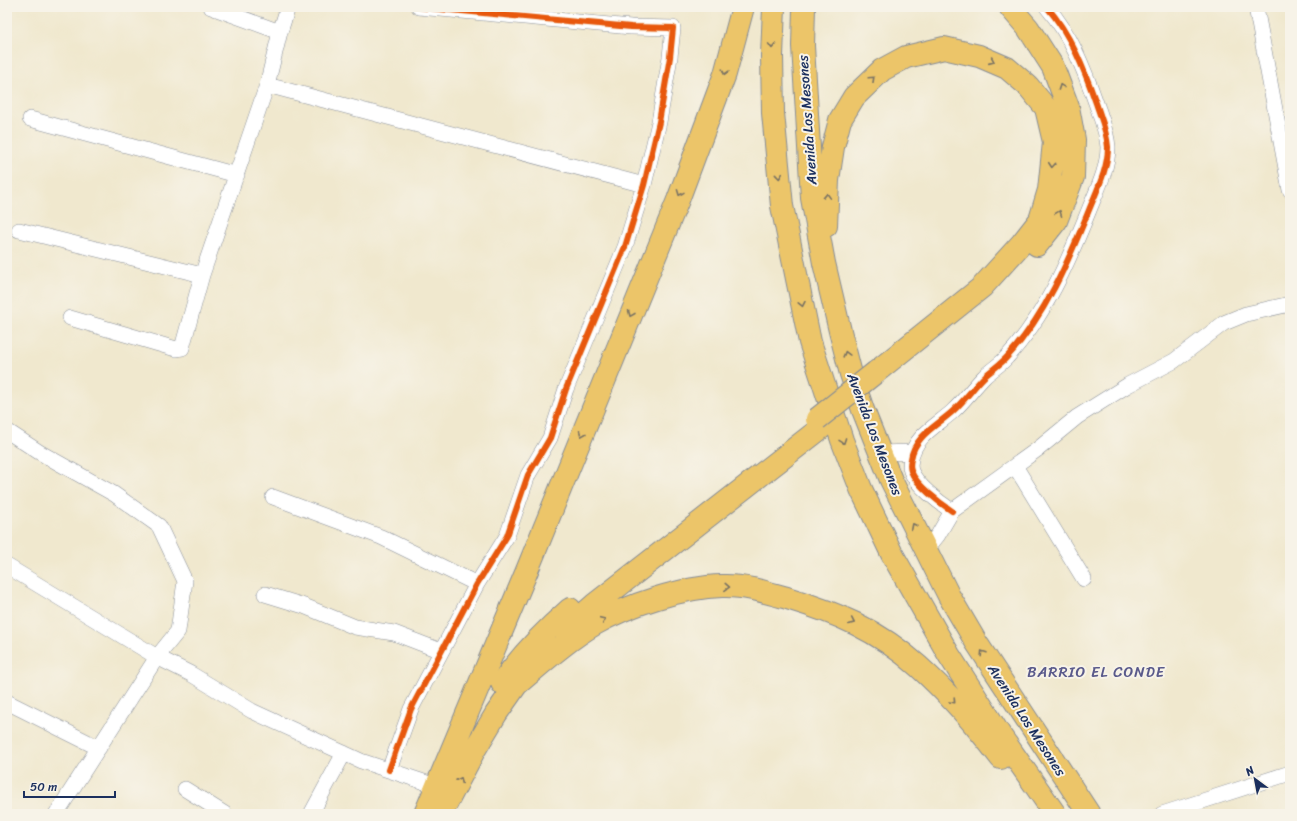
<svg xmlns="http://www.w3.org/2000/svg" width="1297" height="821" font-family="Sriracha,sans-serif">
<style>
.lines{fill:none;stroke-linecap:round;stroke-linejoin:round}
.minor-casing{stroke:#868c96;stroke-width:16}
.highway-casing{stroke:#868c96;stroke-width:24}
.minor{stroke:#fff;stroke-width:15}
.highway{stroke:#ecc569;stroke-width:22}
.highway-bridge-casing{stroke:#868c96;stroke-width:24;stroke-linecap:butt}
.highway-bridge{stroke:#ecc569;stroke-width:22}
.cycleway-casing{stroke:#f7f3e8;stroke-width:8}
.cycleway{stroke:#e8590c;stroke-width:6}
.oneway{stroke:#797263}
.labels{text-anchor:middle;stroke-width:4;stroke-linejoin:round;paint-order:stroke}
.street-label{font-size:14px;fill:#1b2f5e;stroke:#f7f3e8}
.neighbourhood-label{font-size:15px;letter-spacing:1px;fill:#5a5a8b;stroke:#f7f3e8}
</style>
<rect width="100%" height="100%" fill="#f7f3e8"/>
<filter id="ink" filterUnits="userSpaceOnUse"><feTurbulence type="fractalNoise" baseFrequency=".025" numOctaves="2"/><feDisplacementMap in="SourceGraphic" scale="8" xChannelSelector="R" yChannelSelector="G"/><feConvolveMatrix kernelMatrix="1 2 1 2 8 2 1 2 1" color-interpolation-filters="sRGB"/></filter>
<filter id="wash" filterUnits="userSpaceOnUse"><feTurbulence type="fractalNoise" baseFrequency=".012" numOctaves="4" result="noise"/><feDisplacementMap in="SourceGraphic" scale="16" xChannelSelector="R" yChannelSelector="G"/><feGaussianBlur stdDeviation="0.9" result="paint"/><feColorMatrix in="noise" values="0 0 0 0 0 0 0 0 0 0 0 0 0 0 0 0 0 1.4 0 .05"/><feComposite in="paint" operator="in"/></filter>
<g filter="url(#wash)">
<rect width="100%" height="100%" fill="#f0e8ce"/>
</g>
<g filter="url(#ink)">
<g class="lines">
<defs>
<path id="minor" d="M211,7L280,32
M1256,7L1290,190
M267,85L644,185
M30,119L237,175
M19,230L202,275
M70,318L176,349L182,348L202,275L267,85L280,32L288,7
M7,431L39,452L114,494L159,526L185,581L178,631L157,657L56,814
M880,453L912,452
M1015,466L1084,579
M273,497L381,537L477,584
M952,511C940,503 916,485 911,471C910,468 910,463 911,459C914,436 938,425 953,411C965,400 973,388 984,377C991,370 1000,365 1007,357C1045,316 1068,262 1089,210C1097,190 1108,169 1108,147C1107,132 1101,118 1096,103C1084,69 1071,35 1047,7
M926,550L938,535L952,511L1038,449L1077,417L1128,385L1174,361L1224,323L1246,314L1290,304
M7,566L157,657L191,674L252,711L361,761L436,786
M265,594L304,606L355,627L394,633L441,651
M7,702L99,748
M389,770L411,709L477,584L507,536L528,475L550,438L566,389L625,247L644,185L659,122L670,57L673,28L631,27L419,7
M185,789L225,814
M311,814L344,753
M1162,814L1290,773"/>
<path id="highway" d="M774,7L772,56L773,113L782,206L810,342L842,440L861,489L892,554L949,655L1000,735L1055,814
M804,7L803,46L812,198L824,263L840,331L851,374L863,410L891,480L949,596L976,642L1089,814
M1010,7L1028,28L1053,67L1068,107L1074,140L1073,177L1056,221L1037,245
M826,226L828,180L833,147L840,120L854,97L882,70L906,57L944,48L979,56L1007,68L1028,86L1046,108L1054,142L1049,190L1040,220L1022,243L982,287L876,372
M564,631L594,605L821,428
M502,683C521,655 545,631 570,609
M516,685C541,664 566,641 595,624C628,605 683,587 722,586C743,585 766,592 787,598C837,613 878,630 918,666C948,693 976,725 1001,758
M425,814L526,573L678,200L725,74L743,7
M441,814L475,749L496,714L524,674"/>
</defs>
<use href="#minor" class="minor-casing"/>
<use href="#highway" class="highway-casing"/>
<use href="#minor" class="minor"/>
<use href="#highway" class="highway"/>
<defs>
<path id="highway-bridge" d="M817,419L876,372"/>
</defs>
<use href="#highway-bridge" class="highway-bridge-casing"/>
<use href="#highway-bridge" class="highway-bridge"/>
<defs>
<path id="cycleway" d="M952,511C940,503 916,485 911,471C910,468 910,463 911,459C914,436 938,425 953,411C965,400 973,388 984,377C991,370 1000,365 1007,357C1045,316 1068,262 1089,210C1097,190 1108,169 1108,147C1107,132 1101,118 1096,103C1084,69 1071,35 1047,7
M389,770L411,709L477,584L507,536L528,475L550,438L566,389L625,247L644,185L659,122L670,57L673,28L631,27L419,7"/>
</defs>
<use href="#cycleway" class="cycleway-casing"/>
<use href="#cycleway" class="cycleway"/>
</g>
<defs><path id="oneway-chevron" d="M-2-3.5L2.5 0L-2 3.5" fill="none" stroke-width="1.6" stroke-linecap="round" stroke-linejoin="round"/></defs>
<g class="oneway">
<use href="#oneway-chevron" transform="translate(772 46) rotate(92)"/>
<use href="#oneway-chevron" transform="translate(992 61) rotate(24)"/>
<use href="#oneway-chevron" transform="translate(725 72) rotate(107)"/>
<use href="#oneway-chevron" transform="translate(872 79) rotate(-43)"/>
<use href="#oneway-chevron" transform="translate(1061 87) rotate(-110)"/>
<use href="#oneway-chevron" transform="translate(1052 165) rotate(95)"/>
<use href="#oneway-chevron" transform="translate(779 176) rotate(84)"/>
<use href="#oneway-chevron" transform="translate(680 193) rotate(111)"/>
<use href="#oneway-chevron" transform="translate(827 196) rotate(-88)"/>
<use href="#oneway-chevron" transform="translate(1059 213) rotate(-69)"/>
<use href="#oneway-chevron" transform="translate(802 304) rotate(78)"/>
<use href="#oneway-chevron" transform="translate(631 314) rotate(112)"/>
<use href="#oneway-chevron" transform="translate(846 354) rotate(-105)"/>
<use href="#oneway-chevron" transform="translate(582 434) rotate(112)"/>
<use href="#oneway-chevron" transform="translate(843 441) rotate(70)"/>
<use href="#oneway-chevron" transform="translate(914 526) rotate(-117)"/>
<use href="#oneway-chevron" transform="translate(727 587) rotate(3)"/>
<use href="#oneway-chevron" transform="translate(603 620) rotate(-25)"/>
<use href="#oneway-chevron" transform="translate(852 622) rotate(24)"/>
<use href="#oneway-chevron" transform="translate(983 653) rotate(-123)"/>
<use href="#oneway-chevron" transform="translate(953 701) rotate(47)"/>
<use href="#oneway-chevron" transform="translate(460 780) rotate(-63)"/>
</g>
</g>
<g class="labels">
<g class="street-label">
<text transform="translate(807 120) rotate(-94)" y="5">Avenida Los Mesones</text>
<text transform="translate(875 434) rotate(69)" y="5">Avenida Los Mesones</text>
<text transform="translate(1027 720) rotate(57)" y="5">Avenida Los Mesones</text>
</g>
<g class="neighbourhood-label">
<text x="1096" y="677">BARRIO EL CONDE</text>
</g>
</g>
<rect width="1297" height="821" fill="none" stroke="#f7f3e8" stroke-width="24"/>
<g transform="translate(1255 779) rotate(328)" stroke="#f7f3e8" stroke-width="3" paint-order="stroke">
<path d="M0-3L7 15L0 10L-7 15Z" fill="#1b2f5e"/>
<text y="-6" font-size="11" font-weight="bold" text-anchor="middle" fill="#1b2f5e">N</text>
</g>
<path d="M24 791v6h91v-6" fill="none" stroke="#1b2f5e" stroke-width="2"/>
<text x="30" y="791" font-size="12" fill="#1b2f5e" stroke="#f7f3e8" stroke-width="3" paint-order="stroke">50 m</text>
</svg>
